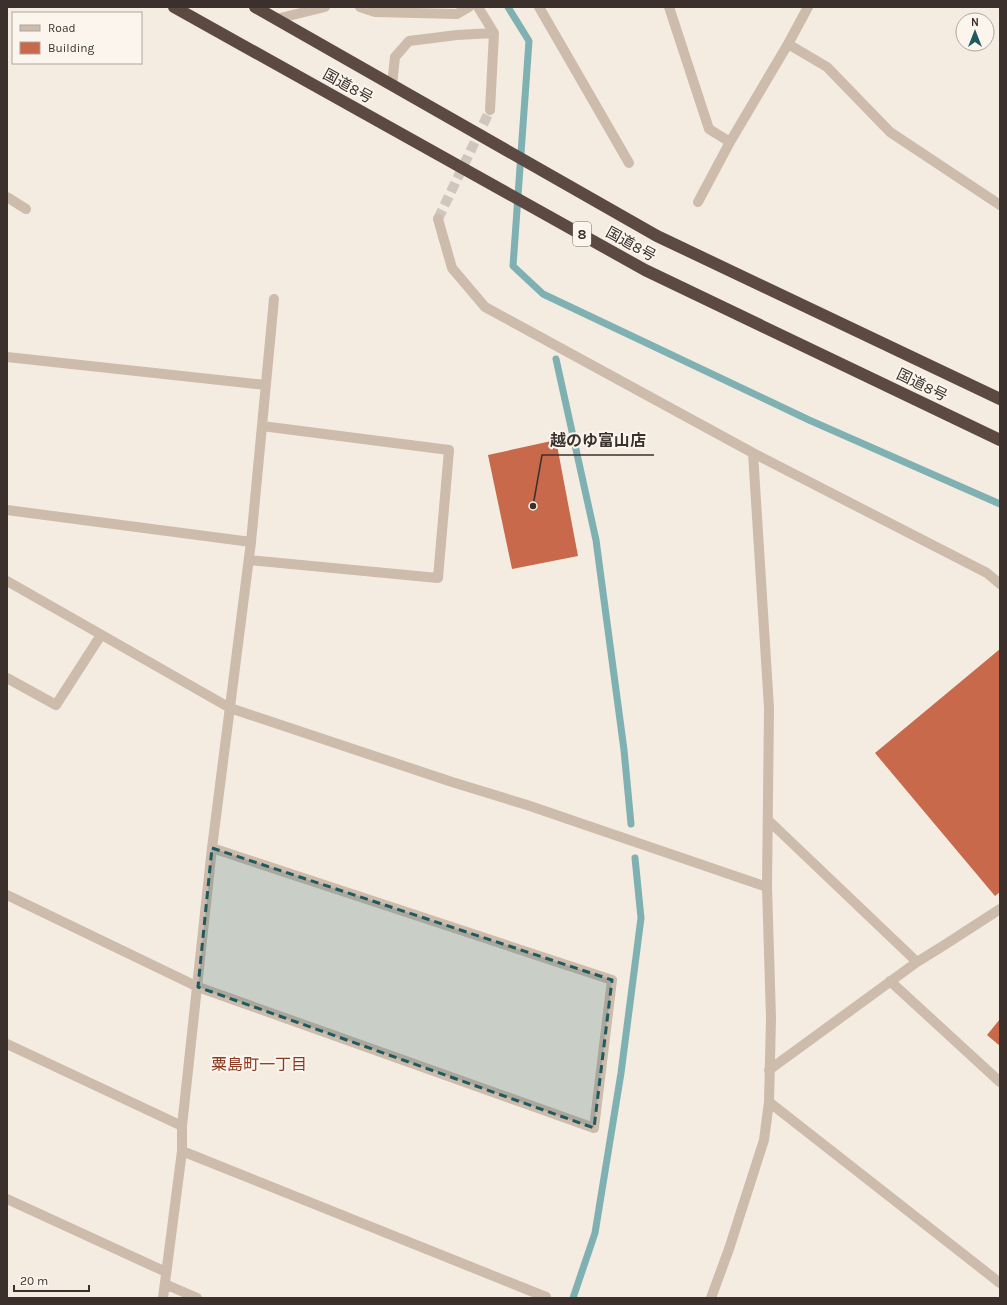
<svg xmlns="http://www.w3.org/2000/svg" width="1007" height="1305" font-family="Karla,'Noto Sans JP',sans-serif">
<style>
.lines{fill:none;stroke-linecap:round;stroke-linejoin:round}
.stream{stroke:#7fb0b2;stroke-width:7}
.building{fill:#c8694b}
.street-tunnel{stroke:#cfc6bd;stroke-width:10;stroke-dasharray:10 5;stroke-linecap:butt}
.street{stroke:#cdbbac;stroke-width:10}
.highway{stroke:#5c4a42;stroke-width:12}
.marked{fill:#1f5a5e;fill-opacity:0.2;stroke:#1f5a5e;stroke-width:3;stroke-dasharray:8 5;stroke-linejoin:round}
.labels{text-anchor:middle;stroke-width:4;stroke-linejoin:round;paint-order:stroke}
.shield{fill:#fbf5ee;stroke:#756b66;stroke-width:1}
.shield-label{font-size:14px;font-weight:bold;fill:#3b302b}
.street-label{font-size:15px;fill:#3b302b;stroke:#fbf5ee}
.neighbourhood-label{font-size:16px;fill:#8c3b22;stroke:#fbf5ee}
.leader{fill:none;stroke:#3b302b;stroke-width:1.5}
.callout-dot{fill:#3b302b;stroke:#fbf5ee;stroke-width:1.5}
.callout-label{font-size:16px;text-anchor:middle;font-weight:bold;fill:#3b302b;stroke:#fbf5ee;stroke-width:4;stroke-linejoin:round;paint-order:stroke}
</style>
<rect width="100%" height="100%" fill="#f4ebe1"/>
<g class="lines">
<path class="stream" d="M508,7L529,41L513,266L543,294L809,420L1000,504
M556,359L596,540L624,750L631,824
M573,1298L595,1233L621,1073L641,918L635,858"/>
</g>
<path class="building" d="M556,440L578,556L512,569L488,455Z
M1000,649V892L995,896L875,753Z
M1000,1019V1046L987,1035Z"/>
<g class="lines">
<path class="street-tunnel" d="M438,219L490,110"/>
<path class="street" d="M360,7L375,12L457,14L469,7
M478,7L494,33L490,110
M539,7L629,163
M669,7L709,129L730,142
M276,19L325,7
M788,44L827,67L890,132L1000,205
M392,85L395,57L409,41L457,35L494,33
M7,197L26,209
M698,202L730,142L788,44L808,7
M438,219L452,268L485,307L753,453L987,573L1000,584
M7,357L266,385
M753,453L769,708L767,887
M7,510L251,542
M249,560L438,578L449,450L262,426
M7,581L230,708L452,782L527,805L767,887L771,1018L769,1102L764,1140L729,1249L711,1298
M7,678L56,705L101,635
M768,820L917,962
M7,895L198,987L594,1128L612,980L212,848
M890,981L1000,1082
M7,1044L182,1126
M769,1070L917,962L946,944L1000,909
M769,1102L1000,1283
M182,1151L546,1297
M7,1199L166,1272
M165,1284L197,1298
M163,1298L182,1151V1126L212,848L251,542L274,299"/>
<path class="highway" d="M174,7L645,270L1000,440
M255,7L657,236L1000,399"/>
</g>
<path class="marked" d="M212,848L612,980L594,1128L198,987Z"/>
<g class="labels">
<rect class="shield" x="573" y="222" width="18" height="24" rx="3"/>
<g class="shield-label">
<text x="582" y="239">8</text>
</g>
<g class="street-label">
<text transform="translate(348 86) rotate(29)" y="5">国道8号</text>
<text transform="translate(631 244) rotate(29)" y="5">国道8号</text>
<text transform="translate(922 385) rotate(26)" y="5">国道8号</text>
</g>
<g class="neighbourhood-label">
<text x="259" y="1070">粟島町一丁目</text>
</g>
</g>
<path class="leader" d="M533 506L542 455H654"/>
<circle class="callout-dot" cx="533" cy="506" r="4"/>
<g class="callout-label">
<text x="598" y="446">越のゆ富山店</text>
</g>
<rect width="1007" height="1305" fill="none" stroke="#3b302b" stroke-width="16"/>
<rect x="12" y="12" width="130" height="52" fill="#fbf5ee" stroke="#aea6a0"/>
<rect x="20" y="25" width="20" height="6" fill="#cdbbac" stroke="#aea6a0"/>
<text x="48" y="32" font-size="12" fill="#3b302b">Road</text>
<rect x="20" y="42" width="20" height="12" fill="#c8694b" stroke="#aea6a0"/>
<text x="48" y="52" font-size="12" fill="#3b302b">Building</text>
<g transform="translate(975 32)"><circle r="19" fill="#fbf5ee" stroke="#aea6a0"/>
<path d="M0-3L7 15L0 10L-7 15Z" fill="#1f5a5e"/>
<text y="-6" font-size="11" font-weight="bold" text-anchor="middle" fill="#3b302b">N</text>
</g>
<path d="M14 1285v6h75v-6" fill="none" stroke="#3b302b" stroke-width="2"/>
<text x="20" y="1285" font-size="12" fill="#3b302b" stroke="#fbf5ee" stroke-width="3" paint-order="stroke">20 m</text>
</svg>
